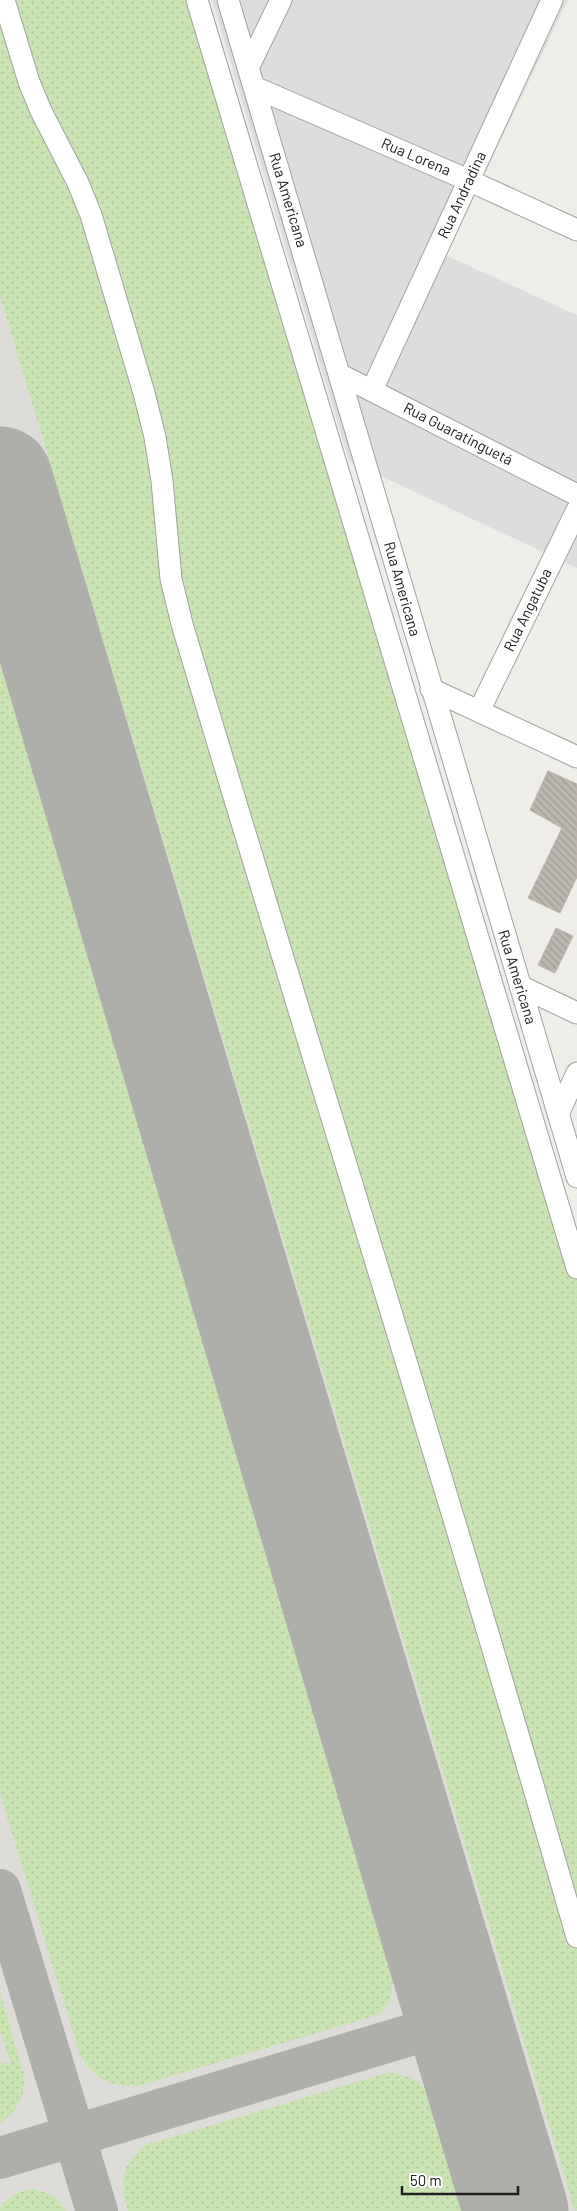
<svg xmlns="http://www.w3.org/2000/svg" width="577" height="2211" font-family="Barlow,sans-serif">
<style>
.residential{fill:#dedddd}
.airport{fill:#dedcd8}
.grass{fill:url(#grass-dots)}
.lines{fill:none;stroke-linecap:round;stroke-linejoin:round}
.taxiway{stroke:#aeaeaa;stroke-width:42}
.runway{stroke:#aeaeaa;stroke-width:105}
.building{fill:url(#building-back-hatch);stroke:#bfb4ab}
.minor-casing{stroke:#a1a1a1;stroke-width:23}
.minor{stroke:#fff;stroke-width:21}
.labels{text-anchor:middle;stroke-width:5;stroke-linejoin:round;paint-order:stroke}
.street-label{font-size:15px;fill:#202020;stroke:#fff}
</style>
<defs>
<pattern id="grass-dots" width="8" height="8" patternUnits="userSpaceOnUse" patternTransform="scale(1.25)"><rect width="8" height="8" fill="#cae3b3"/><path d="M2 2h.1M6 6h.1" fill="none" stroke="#adc29a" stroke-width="1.8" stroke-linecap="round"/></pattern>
<pattern id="building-back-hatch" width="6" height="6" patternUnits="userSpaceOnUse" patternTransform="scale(1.25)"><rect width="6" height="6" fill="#bcb6b0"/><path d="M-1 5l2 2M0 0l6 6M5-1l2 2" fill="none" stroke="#a19c97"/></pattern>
</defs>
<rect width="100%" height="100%" fill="#efede7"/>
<path class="residential" d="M212,0H568L445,255L577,315V568L349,461Z"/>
<path class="airport" d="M0,0L346,459L577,1231V2211H0Z"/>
<path class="grass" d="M0,0H209L577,1231V2211H575L0,296Z
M0,665L31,763L393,1976L391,2000L381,2014L138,2086C112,2088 93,2078 80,2055L0,1793Z
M0,1993L25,2078C24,2098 17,2112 0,2123V2063L11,2064L0,2031Z
M390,2072L414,2079L426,2090L464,2211H128C119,2184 121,2163 146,2145Z
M34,2189L55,2196L66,2211H0V2207C8,2196 20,2191 34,2189Z"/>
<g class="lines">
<path class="taxiway" d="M0,553L17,565L31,581
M0,1890L97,2211
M417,2033C443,2032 450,2038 469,2054
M0,2158L417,2033C441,2017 446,2010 447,1981"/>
<path class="runway" d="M0,479L516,2211"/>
</g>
<path class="building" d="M548,771L577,784V877L560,913L528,898L562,828L530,810Z
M556,928L573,936L555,973L538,965Z"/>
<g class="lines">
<defs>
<path id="minor" d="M4,0L29,82L41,111L78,183L91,215L144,393L155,437L162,481L171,579L182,624C313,1062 451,1498 577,1937
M197,0L577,1268
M228,0L577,1177
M248,68L281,0
M254,87L468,180L577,230
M339,374L577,495
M372,390L552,0
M431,689L577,757
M479,711L577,510
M520,986L577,1013
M558,1114L577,1073"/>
</defs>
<use href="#minor" class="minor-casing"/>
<use href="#minor" class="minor"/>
</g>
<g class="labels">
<g class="street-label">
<text transform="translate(416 157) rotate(23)" y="5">Rua Lorena</text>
<text transform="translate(462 195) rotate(-65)" y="5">Rua Andradina</text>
<text transform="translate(288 200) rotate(73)" y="5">Rua Americana</text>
<text transform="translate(458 434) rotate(27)" y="5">Rua Guaratinguetá</text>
<text transform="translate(402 589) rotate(74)" y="5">Rua Americana</text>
<text transform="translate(528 610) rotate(-64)" y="5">Rua Angatuba</text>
<text transform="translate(517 977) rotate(73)" y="5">Rua Americana</text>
</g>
</g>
<path d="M402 2186v8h116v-8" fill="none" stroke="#202020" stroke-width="2.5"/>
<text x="410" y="2186" font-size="15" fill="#202020" stroke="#ffffff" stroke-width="4" paint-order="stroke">50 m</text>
</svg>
